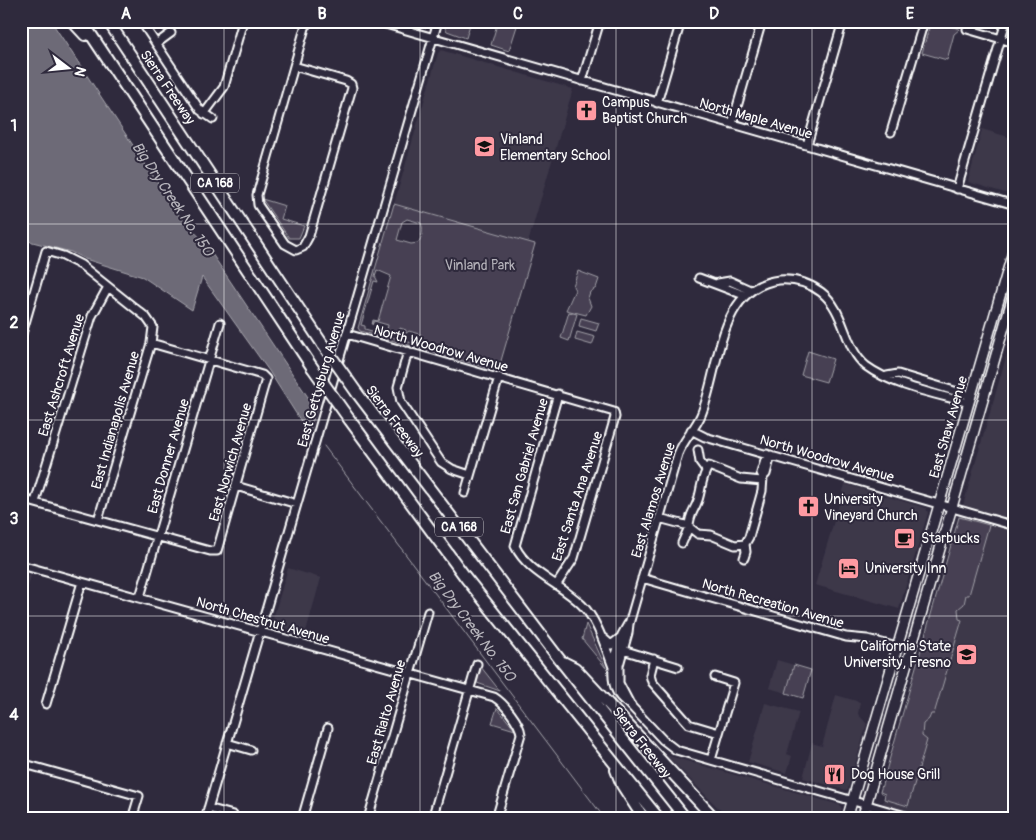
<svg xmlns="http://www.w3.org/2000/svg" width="1036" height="840" font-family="Pangolin,sans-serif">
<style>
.built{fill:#3c3749}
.green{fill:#464152;stroke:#a2a0a8;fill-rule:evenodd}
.water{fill:#6d6a77;stroke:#a7a6ad}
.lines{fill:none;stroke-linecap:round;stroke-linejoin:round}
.stream{stroke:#a7a6ad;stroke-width:1}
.minor-casing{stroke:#fff;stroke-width:11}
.major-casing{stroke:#fff;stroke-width:12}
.highway-casing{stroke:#fff;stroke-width:14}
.minor{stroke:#2f2a3d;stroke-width:7}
.major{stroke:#2f2a3d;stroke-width:9}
.highway{stroke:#2f2a3d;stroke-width:10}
.highway-bridge-casing{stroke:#fff;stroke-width:14;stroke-linecap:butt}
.highway-bridge{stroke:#2f2a3d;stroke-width:10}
.grid{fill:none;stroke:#fff;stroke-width:1;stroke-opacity:0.55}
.labels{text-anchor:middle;stroke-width:4;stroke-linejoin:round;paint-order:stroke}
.shield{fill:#2f2a3d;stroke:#c1bfc5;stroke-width:1}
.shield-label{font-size:12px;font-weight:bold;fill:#fff}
.street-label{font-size:14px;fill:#fff;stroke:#2f2a3d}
.poi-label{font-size:14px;fill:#fff;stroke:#2f2a3d;text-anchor:start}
.park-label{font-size:14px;fill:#b5b3ba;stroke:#2f2a3d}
.water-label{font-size:15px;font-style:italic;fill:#b6b4bb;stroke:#2f2a3d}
.neatline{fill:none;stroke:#fff;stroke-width:2}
.grid-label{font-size:16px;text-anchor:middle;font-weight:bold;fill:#fff}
</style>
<rect width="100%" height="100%" fill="#2f2a3d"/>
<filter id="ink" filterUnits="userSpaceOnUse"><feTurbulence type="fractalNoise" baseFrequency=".02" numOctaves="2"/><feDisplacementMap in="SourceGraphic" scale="10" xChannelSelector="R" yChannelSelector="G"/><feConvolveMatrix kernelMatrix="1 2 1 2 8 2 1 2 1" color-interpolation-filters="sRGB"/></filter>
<g filter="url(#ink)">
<path class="built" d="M441,50L573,89L528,243L394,204L438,53Z
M982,129L1015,139V196L968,182Z
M1015,326V819H879L885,794L880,792Z
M845,484L926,508L928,513L899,609L815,585Z
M288,568L321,578L305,635L274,626L272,622Z
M21,574L31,576L21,612Z
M777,660L794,665L786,693L769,688Z
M836,695L860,702L858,714L867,724L848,789L846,790L803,778L812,743L822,746Z
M765,703L799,712L787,754L792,756L787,773L748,762Z
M666,755L840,805L842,809L839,819H729Z"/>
<path class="green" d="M447,21H471L466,38L447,31L445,28Z
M498,21L518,23L509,51L491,45Z
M931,21L960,29L954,34L947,60L922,53Z
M262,199L285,206L281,219L304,226L299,238H289Z
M394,204L535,244L498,371L360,331L358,328ZM407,219L421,223C424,229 422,238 418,243L411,244L397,240L402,222ZM377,270L391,276L378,321L373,320L372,325L374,321L388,325L387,330L399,333L400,328L406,330L405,334L409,331L422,335L419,347L412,345V343L365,329V326L361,325L374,281L378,282L375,276Z
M578,271L599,279L596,288L590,292L588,298L591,306L586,315L566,310L575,290L573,286Z
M569,312L577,314L569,341L561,338Z
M581,318L599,323L596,331L579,326Z
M577,332L595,337L592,345L575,340Z
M808,351L833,359L826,382L801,375Z
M959,517L989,525L969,595H966L964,604L958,609L959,619L962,620L934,714H931L929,719L923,724L922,736L927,740L908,806L884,799L885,794L880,792Z
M586,624L606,668L582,639Z
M794,665L811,670L803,698L786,693Z
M481,667L500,691L477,683Z
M497,708L498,709L515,730L492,723Z"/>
<path class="water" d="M21,21H51L179,215L204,242L316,409L309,434L269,371L202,277L192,310L143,277L85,259L71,252L21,239Z"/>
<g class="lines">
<path class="stream" d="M324,446L605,819"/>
<defs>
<path id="minor" d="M141,21L200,110L213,119
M375,21L1015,205
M967,29L1015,43
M156,44L171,33
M294,66L346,81L351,84L352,88L309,236L303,247L296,250L285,244L258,205L257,195L307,21
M582,81L600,21
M657,103L681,21
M204,114L224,87L243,21
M732,124L762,21
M891,132L924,21
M807,145L843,21
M957,189L1006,21
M699,278L744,295
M718,283L730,281L750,290
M347,334L614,412L615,417L574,558L557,584
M21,337L46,251L63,256L81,265L146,317L153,327L151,343L98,520
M408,351L398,387L401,402L441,462L452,469L470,475
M887,376L898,374L971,396
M558,394L515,546C528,573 561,584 582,605C598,621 605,647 613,667
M691,430L705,437L1015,526
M698,450L700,462L706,470
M767,454L761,473L763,477L766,474L771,455
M762,481L741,479L709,466C701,477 702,488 698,500C694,512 689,514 689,527L698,534L711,535L735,545L745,544L749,537L762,491L763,477
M236,486L297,504
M465,493L499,377
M21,499L210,551H217L266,379L262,375L151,343
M35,502L92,316L108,287
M659,518L689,526
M682,543L689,527
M744,558L746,552L745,544
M21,565L494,697C504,703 520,723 521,734L496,819
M642,578L846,637L867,639L897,647
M140,597L220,323
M628,624C614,646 601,691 631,705
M603,638L611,645L621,637
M623,650L678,667
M654,659L650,675L652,682L689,724L719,733
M46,704L82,582
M227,743L251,750
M711,760L734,683L715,677
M21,763L139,796L132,819
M208,808L233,815
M205,819L438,21
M302,819L328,728
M368,819L428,612
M432,819L477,664
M916,819L676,750L663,740L631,706L619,683V665L628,633L629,624L678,454C684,439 695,429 701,415C720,370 717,287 779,280C794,279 809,283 821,292C846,311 843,347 866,366C893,386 937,394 969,403"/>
<path id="major" d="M847,819L1015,245
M862,819L1015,289"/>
<path id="highway" d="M72,21L85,35
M82,21L312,367
M108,21L323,345
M357,393L560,660L686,819
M349,419L466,578L659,819
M563,662L575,668L715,819
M616,770L622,785L644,819"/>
</defs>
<use href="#minor" class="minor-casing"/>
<use href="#major" class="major-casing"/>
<use href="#highway" class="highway-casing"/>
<use href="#minor" class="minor"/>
<use href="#major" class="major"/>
<use href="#highway" class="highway"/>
<defs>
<path id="highway-bridge" d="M323,345L357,393
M312,367L349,419"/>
</defs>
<use href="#highway-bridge" class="highway-bridge-casing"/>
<use href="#highway-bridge" class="highway-bridge"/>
</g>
</g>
<path class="grid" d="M224,21V819M420,21V819M616,21V819M812,21V819M21,224H1015M21,420H1015M21,616H1015"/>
<defs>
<symbol id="church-square" viewBox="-11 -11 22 22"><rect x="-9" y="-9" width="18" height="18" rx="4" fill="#ff9aa2" stroke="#2f2a3d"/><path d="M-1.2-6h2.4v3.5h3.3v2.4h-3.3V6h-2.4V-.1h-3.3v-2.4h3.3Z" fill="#111"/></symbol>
<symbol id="school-square" viewBox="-11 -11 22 22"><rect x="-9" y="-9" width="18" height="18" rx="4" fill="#ff9aa2" stroke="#2f2a3d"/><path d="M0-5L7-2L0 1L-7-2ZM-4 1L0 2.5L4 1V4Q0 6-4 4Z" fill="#111"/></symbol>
<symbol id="cafe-square" viewBox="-11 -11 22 22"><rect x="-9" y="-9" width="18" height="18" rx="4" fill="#ff9aa2" stroke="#2f2a3d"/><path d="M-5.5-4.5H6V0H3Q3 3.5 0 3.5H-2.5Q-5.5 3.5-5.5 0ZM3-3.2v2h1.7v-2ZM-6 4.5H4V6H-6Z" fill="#111"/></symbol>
<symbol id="hotel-square" viewBox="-11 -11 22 22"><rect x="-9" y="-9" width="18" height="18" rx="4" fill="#ff9aa2" stroke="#2f2a3d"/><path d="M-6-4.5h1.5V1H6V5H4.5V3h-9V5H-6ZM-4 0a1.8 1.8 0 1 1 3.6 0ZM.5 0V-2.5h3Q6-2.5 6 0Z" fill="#111"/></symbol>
<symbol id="university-square" viewBox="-11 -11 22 22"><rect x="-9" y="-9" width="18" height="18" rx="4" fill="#ff9aa2" stroke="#2f2a3d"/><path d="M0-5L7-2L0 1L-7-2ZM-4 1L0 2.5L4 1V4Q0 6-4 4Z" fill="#111"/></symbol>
<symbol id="restaurant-square" viewBox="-11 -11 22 22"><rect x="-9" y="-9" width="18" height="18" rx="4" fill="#ff9aa2" stroke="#2f2a3d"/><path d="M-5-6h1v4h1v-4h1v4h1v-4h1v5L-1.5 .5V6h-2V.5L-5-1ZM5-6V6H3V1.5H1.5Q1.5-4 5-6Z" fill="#111"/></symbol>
</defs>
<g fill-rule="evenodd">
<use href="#church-square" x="574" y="98" width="25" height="25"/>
<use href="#school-square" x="472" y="134" width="25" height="25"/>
<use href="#church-square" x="796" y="494" width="25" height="25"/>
<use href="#cafe-square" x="892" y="526" width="25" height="25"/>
<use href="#hotel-square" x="836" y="556" width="25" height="25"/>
<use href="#university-square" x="954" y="642" width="25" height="25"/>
<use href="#restaurant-square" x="822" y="762" width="25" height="25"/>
</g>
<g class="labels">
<g class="shield">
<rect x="191" y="173.5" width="48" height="19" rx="4"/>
<rect x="435" y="517.5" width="48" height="19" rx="4"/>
</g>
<g class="shield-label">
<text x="215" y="187">CA 168</text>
<text x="459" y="531">CA 168</text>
</g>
<g class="street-label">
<text transform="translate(168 87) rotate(56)" y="5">Sierra Freeway</text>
<text transform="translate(756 118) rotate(16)" y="5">North Maple Avenue</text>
<text transform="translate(441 348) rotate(16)" y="5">North Woodrow Avenue</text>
<text transform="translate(61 375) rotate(-73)" y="5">East Ashcroft Avenue</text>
<text transform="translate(321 379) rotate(-74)" y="5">East Gettysburg Avenue</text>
<text transform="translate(115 420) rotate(-74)" y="5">East Indianapolis Avenue</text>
<text transform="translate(395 421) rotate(53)" y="5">Sierra Freeway</text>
<text transform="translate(948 427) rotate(-74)" y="5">East Shaw Avenue</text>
<text transform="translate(168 456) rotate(-74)" y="5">East Donner Avenue</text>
<text transform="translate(827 458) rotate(16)" y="5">North Woodrow Avenue</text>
<text transform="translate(230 462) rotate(-74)" y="5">East Norwich Avenue</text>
<text transform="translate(524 466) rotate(-74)" y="5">East San Gabriel Avenue</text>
<text transform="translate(577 496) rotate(-72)" y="5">East Santa Ana Avenue</text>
<text transform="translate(653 500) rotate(-73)" y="5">East Alamos Avenue</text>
<text transform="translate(773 603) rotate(16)" y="5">North Recreation Avenue</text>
<text transform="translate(263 620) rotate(16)" y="5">North Chestnut Avenue</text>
<text transform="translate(386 712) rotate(-74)" y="5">East Rialto Avenue</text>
<text transform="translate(642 742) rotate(52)" y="5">Sierra Freeway</text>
</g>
<g class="poi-label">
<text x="602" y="107">Campus<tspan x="602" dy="16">Baptist Church</tspan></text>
<text x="500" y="144">Vinland<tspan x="500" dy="16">Elementary School</tspan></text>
<text x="824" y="504">University<tspan x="824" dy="16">Vineyard Church</tspan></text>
<text x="921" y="543">Starbucks</text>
<text x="865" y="573">University Inn</text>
<text x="951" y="651" text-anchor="end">California State<tspan x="951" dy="16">University, Fresno</tspan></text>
<text x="851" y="779">Dog House Grill</text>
</g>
<g class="park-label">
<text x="480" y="270">Vinland Park</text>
</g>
<g class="water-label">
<text transform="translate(173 199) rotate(56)" y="5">Big Dry Creek No. 150</text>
<text transform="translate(472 626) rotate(53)" y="5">Big Dry Creek No. 150</text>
</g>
</g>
<rect width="1036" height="840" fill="none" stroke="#2f2a3d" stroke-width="55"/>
<g transform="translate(68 68) rotate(106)" stroke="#2f2a3d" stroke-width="4" paint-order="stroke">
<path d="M0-4L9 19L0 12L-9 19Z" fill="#ffffff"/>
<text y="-8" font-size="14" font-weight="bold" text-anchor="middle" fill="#ffffff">N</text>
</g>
<rect x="28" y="28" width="980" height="784" class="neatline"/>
<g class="grid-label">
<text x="126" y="19">A</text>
<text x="322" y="19">B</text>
<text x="518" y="19">C</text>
<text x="714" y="19">D</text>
<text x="910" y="19">E</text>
<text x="14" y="131">1</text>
<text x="14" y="328">2</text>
<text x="14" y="524">3</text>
<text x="14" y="720">4</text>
</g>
</svg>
